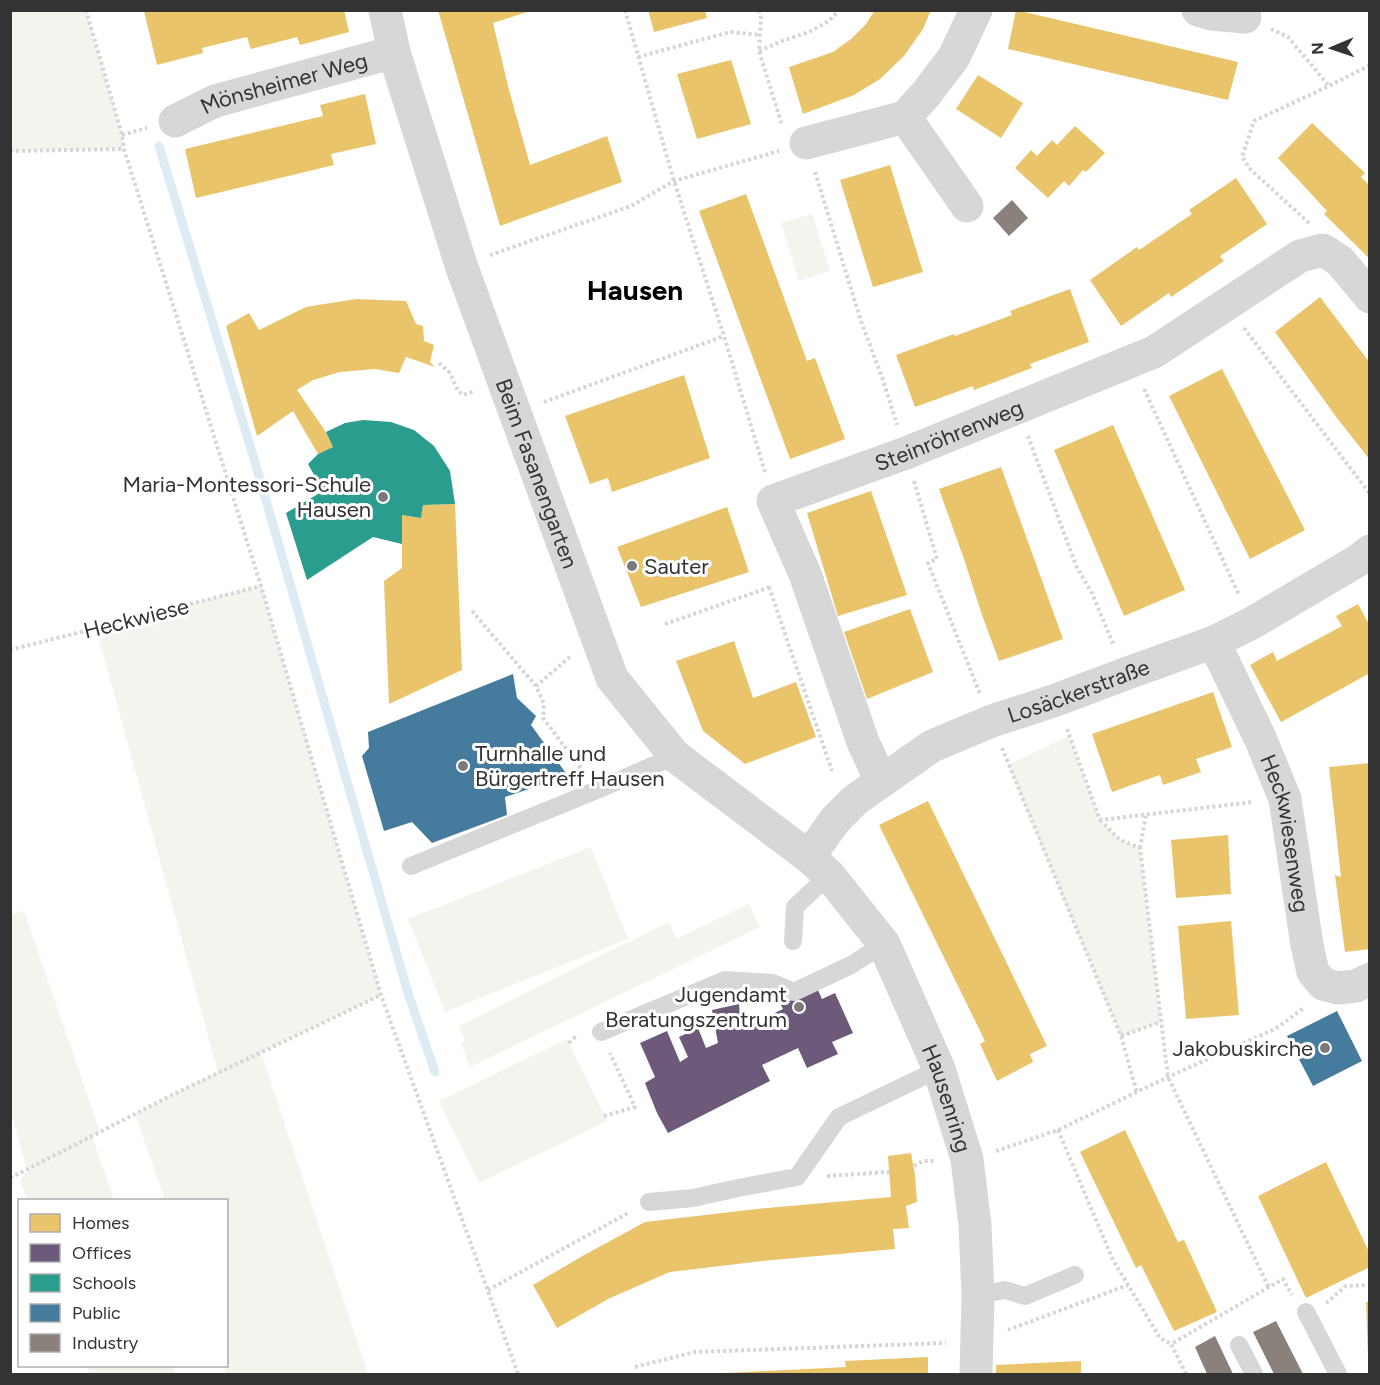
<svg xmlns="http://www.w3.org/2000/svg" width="1380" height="1385" font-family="Figtree,sans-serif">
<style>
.green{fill:#f1f5ed}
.homes{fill:#e9c46a}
.offices{fill:#6d597a}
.schools{fill:#2a9d8f}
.public{fill:#457b9d}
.industry{fill:#8a817c}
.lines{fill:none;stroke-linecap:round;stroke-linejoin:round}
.stream{stroke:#ddebf3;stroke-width:9}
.path{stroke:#d6d6d6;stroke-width:4;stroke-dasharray:3 3;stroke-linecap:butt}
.lane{stroke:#d7d7d7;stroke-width:18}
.street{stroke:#d7d7d7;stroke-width:33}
.poi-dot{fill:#7a7a7a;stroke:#fff;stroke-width:2}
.labels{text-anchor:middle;stroke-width:6;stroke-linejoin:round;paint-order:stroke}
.street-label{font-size:22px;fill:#333;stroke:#fff}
.poi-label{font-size:22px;fill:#333;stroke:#fff;text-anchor:end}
.district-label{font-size:28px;font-weight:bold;fill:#000;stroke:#fff}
</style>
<rect width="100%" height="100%" fill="#fff"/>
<path class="green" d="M10,11H86L122,135L124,149L11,151Z
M812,214L830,271L799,281L781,223Z
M261,586L381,995L261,1052L368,1374H227L224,1366H226V1200H165L135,1114L218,1072L96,628Z
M1069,736L1100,820L1120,840L1140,848L1161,1022L1121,1036L1008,765Z
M591,847L628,939L445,1012L408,919Z
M749,904L760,927L470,1067L461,1043L465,1041L459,1026L669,922L676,939Z
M24,911L100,1132L92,1136L114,1200H27L20,1181L27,1170L11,1112L10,915Z
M567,1039L607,1121L479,1183L439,1101Z
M87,1366H173L176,1374H90Z"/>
<path class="homes" d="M344,10L349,32L300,45L297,37L251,49L247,37L202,48L203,53L157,65L144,11Z
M438,10H533L493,23L509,90L530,165L607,136L622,182L500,226Z
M648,10H705L707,18L654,32Z
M875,10H931L923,29L904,56L880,79L854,95L803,114L789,67L833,52L851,39L866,24Z
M1016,10L1238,62L1228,100L1008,49Z
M731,60L751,124L697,139L677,74Z
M978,75L1023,103L1001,138L956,109Z
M365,94L376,144L331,154L334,165L196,198L185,149L323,116L320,105Z
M1312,123L1365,173L1361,177L1370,186V259L1324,214L1327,211L1278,158Z
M1075,126L1105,153L1086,172L1083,170L1069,186L1064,181L1048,198L1015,168L1031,150L1037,156L1052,140L1057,145Z
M890,165L923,272L873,287L840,180Z
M1236,178L1267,224L1220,256L1224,261L1171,297L1169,293L1121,326L1090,280L1137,247L1139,250L1192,214L1189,210Z
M746,194L807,361L815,358L845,439L790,459L699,211Z
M1070,289L1089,342L1030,364L1032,368L974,390L973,386L915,407L896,355L954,334L955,336L1012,315L1010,311Z
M1320,297L1370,363V460L1337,418L1275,332Z
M356,299L406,301L416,324L423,326L424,341L434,345L430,362L435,367L406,357L399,373L375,369L340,372L313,380L297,390L326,432L333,447L318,454L293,411L257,436L226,326L249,313L259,330L306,307Z
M1222,369L1305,530L1250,559L1169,396Z
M684,375L710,458L612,492L608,478L590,484L565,416Z
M1113,425L1185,590L1124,616L1054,450Z
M1001,467L1063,639L999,661L981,612L964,559L939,489Z
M871,491L907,595L838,616L807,513Z
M455,504L462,670L389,704L384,581L402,568V515L421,518L423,505Z
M727,507L749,572L641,607L617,547Z
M1358,604L1370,626V673L1281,722L1250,665L1273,652L1277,661L1342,626L1336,616Z
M910,609L933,672L867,699L844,632Z
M734,641L753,698L796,682L816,737L745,764L703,731L676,661Z
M1213,692L1232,747L1196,759L1201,772L1163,785L1160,775L1112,792L1092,734Z
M1370,763V949L1345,952L1335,875L1341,877L1329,767Z
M928,801L1047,1046L1030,1054L1033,1062L997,1081L980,1044L985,1041L879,825Z
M1228,835L1231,894L1176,898L1171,840Z
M1231,921L1239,1015L1186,1019L1178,926Z
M1125,1130L1178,1242L1184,1240L1217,1312L1174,1331L1141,1265L1136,1268L1080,1152Z
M911,1153L915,1175L917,1202L906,1206L909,1228L893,1229L895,1249L762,1261L670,1272L610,1298L557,1328L533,1285L586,1254L645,1222L757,1209L891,1197L888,1156Z
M1326,1162L1370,1254V1267L1306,1298L1258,1196Z
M1366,1302H1370V1357H1368Z
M928,1357V1374H726V1373L846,1367L845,1361Z
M1081,1361V1374H996V1365Z"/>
<path class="offices" d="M817,988L822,999L835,993L853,1033L832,1042L838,1054L807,1068L798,1048L762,1065L770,1081L668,1133L657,1113L645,1083L655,1077L640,1043L667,1031L680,1062L688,1057L679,1037L698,1028L706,1048L718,1043L712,1010L739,1004L741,1029L783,1009L781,1005Z"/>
<path class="schools" d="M363,420L391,422L414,430L434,446L450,471L455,504L423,505L421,518L402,515V544L373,537L307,580L286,513L323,491L308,464L318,454L333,447L326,432L345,423Z"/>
<path class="public" d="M513,674L517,698L536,716L531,725L568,776L505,797L507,815L432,843L412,822L384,831L362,756L369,748L368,732Z
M1337,1011L1362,1061L1313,1086L1287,1036Z"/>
<path class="industry" d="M1012,200L1028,218L1009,236L993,218Z
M1276,1321L1303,1374H1274L1253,1332Z
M1215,1336L1233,1374H1207L1195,1347Z"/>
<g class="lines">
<path class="stream" d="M159,146L252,452L408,993L435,1072"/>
<path class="path" d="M86,10L122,135L124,149L261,586L381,995L518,1374
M625,10L674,181L724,336L765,472
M759,10L761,18L759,51L782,125
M1271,29L1288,37L1329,86
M759,51L782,41L809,32L829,21L839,10
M638,57L730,32L760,35
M122,135L147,128
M10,151L124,149
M815,172L861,321L883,380L897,425
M1309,223L1250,169L1242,157L1254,121L1329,86L1370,65
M490,255L631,206L674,181L779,151
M1244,328L1370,494
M439,363L450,373L458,391L463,395L475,391
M1144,389L1239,595
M544,402L724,336
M1028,436L1077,568L1091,591L1114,646
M914,481L937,559L928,563L980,694
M769,587L832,771
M472,611L536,686
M665,624L770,587
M10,650L261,586
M570,657L536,686L544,704L543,718L583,771
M1067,729L1100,820L1253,802
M1002,748L1121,1036L1137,1093
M1100,820L1120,840L1140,848L1168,1077L1269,1288
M1140,848L1146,815
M1121,1036L1161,1022
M569,1043L577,1035
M604,1116L635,1107L610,1053
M1058,1130L1113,1260L1160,1338L1171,1344
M996,1151L1058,1130L1168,1077L1275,1029L1304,1008
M914,1166L923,1161H936
M827,1176L889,1172
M10,1178L172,1095L381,995
M488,1290L630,1212
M1326,1303L1346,1286L1370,1285
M1008,1330L1128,1285
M635,1367L695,1352L946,1343
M1186,1374L1171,1344L1283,1279L1292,1295"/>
<path class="lane" d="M411,866L597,790L675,756
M793,941L795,907L829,875
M601,1032L725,980L773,983L794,992L851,965L884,944
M649,1202L693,1198L738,1188L797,1177L839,1117L939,1069
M978,1295L1005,1290L1025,1296L1075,1275
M1306,1312L1338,1374
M1239,1345L1254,1374"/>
<g class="street">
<path id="s1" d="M385,10L394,52L461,265L612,678L675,756L809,857L829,875L884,944L939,1069L967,1159L975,1225L978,1295L976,1374"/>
<path d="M1198,10L1211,14L1245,17"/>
<path d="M905,117L967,206"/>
<path id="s2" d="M175,121L215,101L394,52"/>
<path d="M806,143L905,117L926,94L954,57L976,10"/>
<path id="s3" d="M1214,642L1261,740L1285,799L1307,945L1313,972L1323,984L1338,988L1356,986L1370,979"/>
<path id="s4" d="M881,781L863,742L805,574L773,501L906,453L1154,352L1300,256L1323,250L1340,261L1370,297"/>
<path id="s5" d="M809,857L835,820L855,800L932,746L992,721L1056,700L1125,674L1214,642L1252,623L1357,561L1370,551"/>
</g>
</g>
<g class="poi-dot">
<circle cx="383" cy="497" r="6"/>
<circle cx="632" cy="566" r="6"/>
<circle cx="463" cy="766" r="6"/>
<circle cx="799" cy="1007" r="6"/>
<circle cx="1325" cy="1048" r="6"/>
</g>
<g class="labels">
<g class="street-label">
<text dy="8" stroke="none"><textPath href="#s2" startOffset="116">Mönsheimer Weg</textPath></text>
<text dy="8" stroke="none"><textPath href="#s4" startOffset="488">Steinröhrenweg</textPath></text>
<text dy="8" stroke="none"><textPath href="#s1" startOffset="488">Beim Fasanengarten</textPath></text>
<text transform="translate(136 618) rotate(-14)" y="8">Heckwiese</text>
<text dy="8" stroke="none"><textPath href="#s5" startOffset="324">Losäckerstraße</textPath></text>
<text dy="8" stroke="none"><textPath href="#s3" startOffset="206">Heckwiesenweg</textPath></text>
<text dy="8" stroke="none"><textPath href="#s1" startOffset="1256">Hausenring</textPath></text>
</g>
<g class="poi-label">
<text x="371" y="492">Maria-Montessori-Schule<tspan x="371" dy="25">Hausen</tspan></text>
<text x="644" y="574" text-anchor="start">Sauter</text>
<text x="475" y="761" text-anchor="start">Turnhalle und<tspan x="475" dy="25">Bürgertreff Hausen</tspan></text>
<text x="787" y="1002">Jugendamt<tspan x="787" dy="25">Beratungszentrum</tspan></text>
<text x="1313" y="1056">Jakobuskirche</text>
</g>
<g class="district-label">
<text x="635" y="300">Hausen</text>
</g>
</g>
<rect width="1380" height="1385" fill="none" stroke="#333333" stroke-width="24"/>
<rect x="18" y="1199" width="210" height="168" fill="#ffffff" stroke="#adadad" stroke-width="1.5"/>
<rect x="30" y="1214" width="30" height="18" fill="#e9c46a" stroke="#adadad" stroke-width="1.5"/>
<text x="72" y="1229" font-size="18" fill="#333333">Homes</text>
<rect x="30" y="1244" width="30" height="18" fill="#6d597a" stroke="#adadad" stroke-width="1.5"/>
<text x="72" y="1259" font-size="18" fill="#333333">Offices</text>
<rect x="30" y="1274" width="30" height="18" fill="#2a9d8f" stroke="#adadad" stroke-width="1.5"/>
<text x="72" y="1289" font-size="18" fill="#333333">Schools</text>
<rect x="30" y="1304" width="30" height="18" fill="#457b9d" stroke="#adadad" stroke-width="1.5"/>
<text x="72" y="1319" font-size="18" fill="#333333">Public</text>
<rect x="30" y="1334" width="30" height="18" fill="#8a817c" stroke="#adadad" stroke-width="1.5"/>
<text x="72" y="1349" font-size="18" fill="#333333">Industry</text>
<g transform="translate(1332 48) rotate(268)" stroke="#ffffff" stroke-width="4.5" paint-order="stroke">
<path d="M0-4.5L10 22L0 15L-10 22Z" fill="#333333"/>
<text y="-9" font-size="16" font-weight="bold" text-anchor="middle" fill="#333333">N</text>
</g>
</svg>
